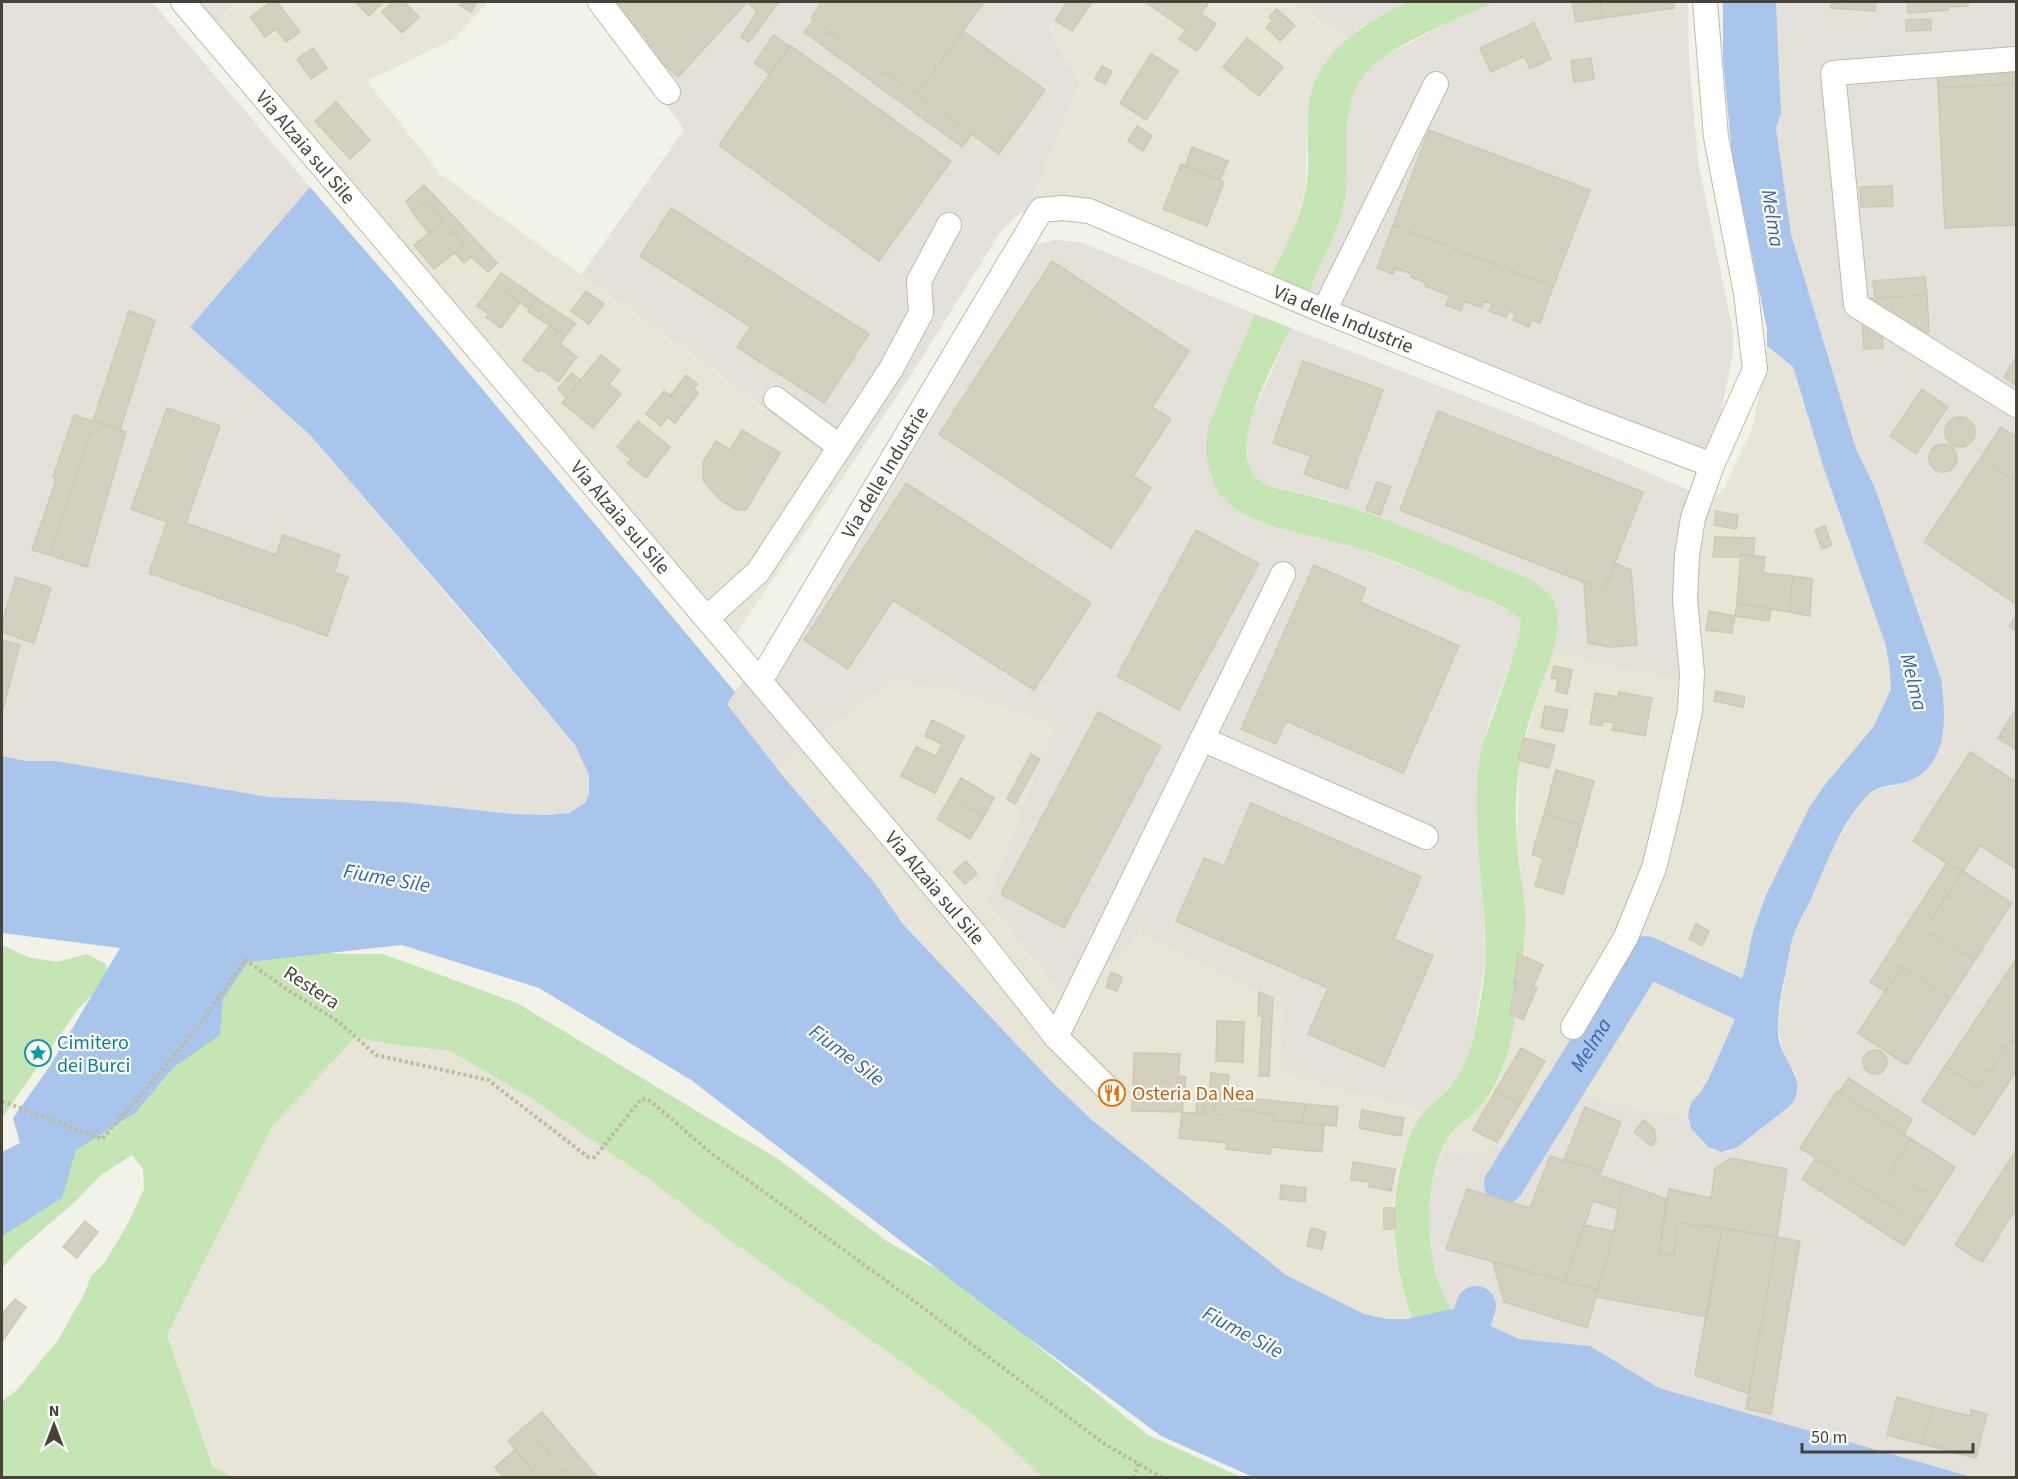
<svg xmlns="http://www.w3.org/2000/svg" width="2018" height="1479" font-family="'Source Sans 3',sans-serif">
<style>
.residential{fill:#e7e5d7}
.industrial{fill:#e3e1da}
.green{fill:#c6e5b4}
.water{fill:#a9c5ec}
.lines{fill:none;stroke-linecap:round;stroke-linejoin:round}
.river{stroke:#a9c5ec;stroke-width:40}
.building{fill:#d4d0bf;stroke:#cfc9b3;stroke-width:1.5}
.minor-casing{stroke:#bebbac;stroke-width:26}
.path{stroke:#bfb99e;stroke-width:4;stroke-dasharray:3 3;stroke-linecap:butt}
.minor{stroke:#fff;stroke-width:24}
.labels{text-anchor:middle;stroke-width:4.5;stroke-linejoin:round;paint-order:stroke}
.street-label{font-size:20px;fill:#474338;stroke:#fff}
.culture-label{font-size:20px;fill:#0d838f;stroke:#fff;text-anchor:start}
.food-label{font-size:20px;fill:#c56008;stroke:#fff;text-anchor:start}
.water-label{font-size:21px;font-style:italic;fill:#3766ac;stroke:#fff}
</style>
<rect width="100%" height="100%" fill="#f3f2e9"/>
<path class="residential" d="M237,2H488L454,39L367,81L440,174L706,364L847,471L734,637L429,272L215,22Z
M1066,2H1293L1347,39L1327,61L1311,95L1308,108L1305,192L1293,232L1267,282L1088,208L1027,211L1080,83L1048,27Z
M1767,346L1793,367L1824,469L1886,646L1890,670L1891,689L1874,726L1827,782L1810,806L1766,895L1753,931L1735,1019L1708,1080L1700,1093L1692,1101L1688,1111V1119L1587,1096L1525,1143L1455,1155L1445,1146L1447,1139L1484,1101L1493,1090L1501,1074L1511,1039L1525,963V906L1517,843L1519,764L1540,686L1553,651L1570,657L1694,681L1701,622L1696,502L1715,496L1724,489L1752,429L1767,357Z
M897,679L951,691L1054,725L987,902L1073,1004L1140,933L1282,1004L1279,1073L1425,1112L1416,1124L1409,1138L1398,1171L1393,1204L1395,1253L1403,1291L1412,1318L1387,1319L1364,1314L1286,1275L1092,1120L1053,1083L902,923L874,882L777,769Z
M356,1037L390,1044L450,1051L531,1098L657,1185L738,1246L888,1352L992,1430L1042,1477H234L214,1467L167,1335L273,1125Z"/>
<path class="industrial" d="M2,2H152L310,187L190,327L310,435L575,745L589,775V793L585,803L569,813L549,815L512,814L402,802L269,797L56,761H26L2,756Z
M197,2H237L215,22Z
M593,2H1066L1048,27L1080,83L1027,211L1016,216L1000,233L913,372L847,471L706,364L581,275L684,130Z
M1293,2H1408L1364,25L1347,39Z
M1494,2H1688L1689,60L1698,161L1733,332V354L1720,417L1705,462L1307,298L1342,214L1347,111L1358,84L1368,71L1385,56L1451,21Z
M1776,2H2016V1477H1972L1659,1388L1590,1346L1519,1339L1452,1310L1445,1300L1435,1268L1431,1250L1429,1222L1430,1194L1436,1168L1445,1146L1455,1155L1525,1143L1587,1096L1688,1119L1690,1125L1705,1145L1714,1150L1725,1152L1731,1151L1790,1106L1798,1093L1795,1072L1788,1065L1783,1051L1777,1023L1792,940L1835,845L1856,809L1867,795L1876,789L1897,785L1913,779L1875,488L1856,449L1791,234L1776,128L1781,113Z
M1055,240L1081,242L1255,314L1220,394L1207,432L1210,477L1225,500L1235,508L1244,514L1265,522L1353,546L1478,596L1513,613L1519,618L1521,625L1518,643L1487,727L1479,769L1477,829L1483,901L1485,961L1472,1044L1468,1056L1456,1079L1425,1112L1279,1073L1282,1004L1140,933L1072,1005L987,902L1054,725L951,691L897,679L777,769L726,703L768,649L1028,254L1037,244Z
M1291,328L1532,422L1691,491L1696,502L1701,622L1694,682L1570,657L1553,651L1558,633V618L1555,605L1548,594L1530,579L1368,513L1322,498L1266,485L1259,481L1251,472L1248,463L1246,436L1253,413Z"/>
<path class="green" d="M1408,2H1494C1457,20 1394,42 1367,72C1333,110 1355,167 1342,213C1340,222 1335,230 1332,239C1323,258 1315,278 1307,298L1267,282C1282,254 1298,225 1305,194C1311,167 1306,138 1308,111C1312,55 1363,23 1408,2Z
M1255,314L1291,328C1275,363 1236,429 1249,466C1256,487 1279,488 1298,493C1378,511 1454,548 1530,579C1540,586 1551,593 1555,605C1565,632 1548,663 1540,688C1533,709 1525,732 1521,754C1516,776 1515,821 1517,844C1518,866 1524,887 1525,908C1526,952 1521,995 1511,1038C1505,1066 1496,1090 1476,1111C1467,1120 1453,1128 1447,1140C1421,1186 1424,1267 1452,1310L1412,1318C1393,1264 1387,1207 1405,1152C1408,1141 1411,1131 1417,1122C1424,1111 1433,1104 1442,1095C1457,1081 1466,1063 1472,1044C1477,1016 1485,987 1485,959C1487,892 1468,818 1481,753C1486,729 1525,635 1520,621C1516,610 1478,596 1467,592C1428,576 1390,558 1351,546C1316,535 1251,527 1226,501C1209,484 1204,457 1207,434C1208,425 1213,416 1216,407C1227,375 1242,345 1255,314Z
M2,945L28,957L57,962L87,954L106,964L108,979L79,1008L2,1118Z
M304,951L342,954H383L517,1003L725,1128L774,1156L888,1242L955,1279L1148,1435L1241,1477H1042L992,1430L888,1352L738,1246L657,1185L531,1098L450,1051L390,1044L356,1037L273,1125L167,1335L213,1467L234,1477H2V1401L16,1391L58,1340L85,1292L91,1276L105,1262L128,1223L144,1189L143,1169L132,1155L101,1175L76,1201L18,1251L2,1268V1214L196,959Z"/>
<path class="water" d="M1723,2H1776L1781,113L1776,128L1791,234L1856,449L1875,488L1941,679C1946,717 1950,766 1906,782C1893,786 1877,785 1868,795C1843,819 1825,867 1811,899C1803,915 1793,932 1790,949C1786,976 1774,1014 1779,1040C1784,1064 1810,1082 1790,1106L1736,1148L1722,1152L1708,1147L1691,1128L1688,1117L1689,1109L1692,1101L1700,1093L1708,1080L1735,1019L1753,931L1766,895L1810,806L1827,782L1874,726L1891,689L1890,670L1886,646L1824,469L1793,367L1767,346V329L1732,156L1723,59Z
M310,187L403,294L735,692L727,704L782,775L874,882L902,923L1053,1083L1092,1120L1286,1275L1364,1314L1387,1319H1406L1453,1309L1519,1339L1590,1346L1659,1388L1972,1477H1253L1161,1436L988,1308L691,1080L539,988L402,945L248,962L223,999L220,1035L174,1067L135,1113L76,1150L62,1198L5,1234L2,1240V1152L20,1143L13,1118L50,1066L120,948L2,933V756L26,761H56L269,797L402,802L512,814L549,815L569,813L585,803L589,793V775L575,745L488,641L310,435L190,327Z"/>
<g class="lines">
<g class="river">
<path id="s1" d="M1504,1184L1646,956L1754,1006L1766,969"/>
<path d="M1455,1371L1476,1306"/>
</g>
</g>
<path class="building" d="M271,2H277L300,32L286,42L276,29L265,37L250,17Z
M355,2H383L369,16Z
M393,2H404L419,17L402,33L382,12Z
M463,2H477L471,12L460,5Z
M617,2H747L678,77L643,45L648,39L612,6Z
M747,2L763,3L779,2L749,42L741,37L757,12Z
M822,2H984L917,94L811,18Z
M1067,2H1092L1072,31L1055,20Z
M1145,2H1209L1201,14L1216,24L1197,51L1179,39L1186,30Z
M1572,2H1600L1603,18L1576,22Z
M1600,2H1674V8L1603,18Z
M1831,2H1876L1875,11L1831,8Z
M1908,2H1968V6L1948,7V10L1908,13Z
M1277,9L1295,26L1280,41L1266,27L1273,21L1269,17Z
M1931,19V30L1906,31V20Z
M814,20L972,134L962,147L804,32Z
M1534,23L1551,59L1530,69L1524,56L1491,72L1480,48Z
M963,31L1045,90L999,154L917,94Z
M774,35L790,47L770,74L754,63Z
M1247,38L1283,67L1259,96L1223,67Z
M790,45L951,161L879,261L719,145Z
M313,48L327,68L311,79L297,59Z
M1151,54L1178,71L1146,120L1120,103Z
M1591,58L1594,79L1574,82L1571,61Z
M1102,66L1112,71L1105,84L1095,79Z
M2016,67V84L1938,88L1937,71Z
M2016,84V225L1945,228L1938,88Z
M336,102L370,140L350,159L315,121Z
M1137,126L1152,136L1143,151L1128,141Z
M1429,130L1590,190L1553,287L1393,225Z
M1192,147L1228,161L1220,180L1185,166Z
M1181,164L1224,182L1207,226L1163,209Z
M424,185L497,263L488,272L471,257L464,263L455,253L464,245L427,200L412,212L406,201Z
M1892,186L1893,206L1861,207L1860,187Z
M427,200L444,221L429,233L412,212Z
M671,208L869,334L824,403L737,347L751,327L640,256Z
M444,221L464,245L434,269L414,245Z
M1393,225L1553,287L1540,323L1532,320L1529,327L1513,320L1515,313L1509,311L1506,317L1489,311L1492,304L1484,301L1482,308L1464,301L1461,311L1446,305L1450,296L1425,286L1426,283L1411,277L1412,274L1395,268L1393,274L1377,268Z
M1052,261L1189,351L1152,407L1171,419L1133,476L1151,488L1111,548L939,434Z
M501,273L537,298L529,309L494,283Z
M1925,277L1927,295L1875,298L1873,281Z
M494,283L520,303L501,328L486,317L489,314L477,306Z
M586,291L604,304L589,324L571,311Z
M1927,295L1929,332L1882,335L1883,348L1864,349L1860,299Z
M537,298L576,324L565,336L528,311Z
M129,311L155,320L120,430L93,421Z
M550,325L565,336L560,344L577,357L558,382L541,369L539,372L523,360Z
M601,355L620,370L609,384L621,394L593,428L562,403Z
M2016,357V385L2004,377Z
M1303,361L1383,390L1347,489L1304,474L1311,456L1273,443Z
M572,373L581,380L566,398L558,389Z
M686,375L698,384L693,389L698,393L686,409L670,396Z
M1922,389L1948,407L1916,454L1890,436Z
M664,391L686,409L675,423L668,417L661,426L646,414Z
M167,408L220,426L186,523L276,555L283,535L340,555L334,572L348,577L327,636L149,573L167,522L131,509Z
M1438,411L1643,492L1604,590L1400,510Z
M74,415L93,421L50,555L32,550L56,480L53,477Z
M1945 432a15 15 0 1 1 30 0a15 15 0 1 1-30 0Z
M93,421L126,432L87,567L50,555Z
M638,421L670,447L646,478L627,463L631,459L617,447Z
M2001,427L2016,437V481L1980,459Z
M742,430L780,453L746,510H736L719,499L703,480V462L716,441L730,450Z
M1929 458a14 14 0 1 1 28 0a14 14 0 1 1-28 0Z
M1980,459L2016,481V604L1924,542Z
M1377,482L1391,487L1380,515L1366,510Z
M906,483L1091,603L1034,690L893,600L848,669L804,640Z
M1716,511L1738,515L1736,529L1714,525Z
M1825,526L1832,545L1822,549L1815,530Z
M1196,530L1259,564L1179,710L1117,676Z
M1715,537L1755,538L1753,555L1741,554L1740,557H1713Z
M1741,554L1765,557L1763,573L1793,576L1789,612L1737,603Z
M1615,563L1631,570L1637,645L1609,647L1588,643L1584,582L1604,590Z
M1314,565L1366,588L1360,602L1459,646L1403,773L1286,721L1276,744L1241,729Z
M1793,576L1812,579L1810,616L1789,612Z
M16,577L51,588L34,643L2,632V622Z
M1737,603L1771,609L1769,621L1735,616Z
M1709,611L1735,616L1732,633L1706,630Z
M2016,615V631L2009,626Z
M2,640L20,645L3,709H2Z
M1554,666L1572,670L1567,694L1556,691L1558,679L1551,678Z
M1716,691L1745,697L1743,707L1714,701Z
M1619,692L1652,698L1645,736L1612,730L1614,723L1603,721L1602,726L1590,724L1595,693L1618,697Z
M1545,706L1568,710L1563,732L1541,728Z
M2016,709V734L1998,738Z
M1098,712L1161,746L1064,928L1001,894Z
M932,720L964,736L935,793L901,776L916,747L936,756L942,744L925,736Z
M2016,734V750L1998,738Z
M1524,738L1555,745L1549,768L1518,760Z
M1970,752L2016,782V869L1980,845L1963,871L1947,863L1913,841Z
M1031,754L1040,759L1015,804L1007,799Z
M1556,770L1594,781L1582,825L1544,814Z
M961,778L994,798L984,816L950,797Z
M950,797L984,816L970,839L937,819Z
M1251,803L1421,877L1394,939L1433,956L1384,1067L1308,1034L1328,988L1176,921L1204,858L1224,866Z
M1544,814L1582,825L1563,894L1535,886L1543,858L1532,855Z
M966,861L977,874L965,884L954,872Z
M1947,863L1963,871L1924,930L1975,960L1950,998L1903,967L1885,991L1870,982Z
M1963,871L2012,903L1975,960L1924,930Z
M1696,924L1709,931L1702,946L1689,939Z
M1518,954L1543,965L1533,987L1537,988L1523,1020L1510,1013L1516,983H1514Z
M2016,959V1043L2011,1040L1979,1088L1945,1066Z
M1903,967L1950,998L1907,1065L1858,1033L1885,991Z
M1111,972L1122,977L1117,991L1106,987Z
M1259,992L1273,998L1269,1076H1259L1262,1016H1258Z
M1217,1021L1244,1022L1243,1062L1216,1061Z
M2011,1040L2016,1043V1071L1974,1135L1922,1101L1945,1066L1979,1088Z
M1521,1048L1545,1061L1520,1104L1496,1090Z
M1863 1062a12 12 0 1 1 24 0a12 12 0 1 1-24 0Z
M1134,1053L1180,1054L1177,1092L1133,1090Z
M1211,1073L1229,1075L1227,1096L1209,1094Z
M1179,1076L1186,1077L1182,1112L1132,1111L1133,1090L1177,1092Z
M1848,1078L1912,1119L1904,1134L1839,1092Z
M1496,1090L1520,1104L1497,1142L1473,1130Z
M1837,1091L1911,1139L1891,1171L1934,1200L1919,1223L1800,1148Z
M1198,1093L1305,1104L1303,1123L1273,1120V1114L1229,1109V1116L1214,1114L1216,1106L1205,1105L1204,1114L1196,1113Z
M1305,1104L1338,1107L1336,1126L1303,1123Z
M1205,1105L1216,1106L1214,1114L1229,1116V1109L1273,1114V1120L1324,1125L1322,1152L1271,1147L1270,1154L1226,1149L1227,1143L1179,1138L1182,1112L1204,1114Z
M1585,1107L1621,1122L1601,1172L1564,1159Z
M1362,1110L1404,1118L1401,1136L1359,1128Z
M1644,1120L1654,1129L1656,1140L1651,1146L1634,1132Z
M1911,1139L1955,1167L1934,1200L1891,1171Z
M2016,1150V1209L1982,1262L1955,1245Z
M1550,1156L1601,1172L1599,1175L1623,1183L1618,1209L1593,1201L1565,1281L1446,1249L1467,1189L1530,1208Z
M1730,1158L1787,1169L1777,1237L1677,1222L1674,1257L1659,1253L1669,1189L1711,1198L1715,1169Z
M1816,1158L1919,1223L1904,1246L1802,1179Z
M1353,1162L1395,1169L1391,1191L1369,1187L1370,1182L1351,1180Z
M1623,1183L1666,1199L1659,1253L1674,1257L1677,1222L1722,1228L1707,1317L1596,1297L1614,1231Z
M1281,1185L1306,1188L1305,1202L1280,1199Z
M1384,1208H1395V1229H1384Z
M85,1221L98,1232L77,1258L63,1247Z
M1584,1225L1614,1231L1598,1290L1565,1281Z
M1311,1228L1326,1232L1322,1249L1307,1246Z
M1722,1228L1777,1237L1749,1394L1695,1375Z
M1777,1237L1800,1241L1771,1414L1746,1409Z
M1493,1262L1598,1290L1587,1328L1504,1302Z
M15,1299L26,1307L2,1342V1314Z
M1897,1397L1933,1407L1922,1444L1887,1435Z
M1933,1407L1970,1416L1971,1410L1987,1414L1976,1458L1922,1444Z
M542,1412L598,1478H570L525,1426Z
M525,1426L570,1478H539L508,1441Z
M515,1450L539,1478H504L495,1467Z"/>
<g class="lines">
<defs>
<g id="minor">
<path id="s2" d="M183,2L978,938L1056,1037L1111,1092"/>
<path d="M600,2L668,92"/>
<path d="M2016,59L1833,73L1856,305L2016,405"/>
<path d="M1324,311L1436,84"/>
<path d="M776,399L840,447"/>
<path d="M707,618L758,572L891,369L921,313L919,281L949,225"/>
<path id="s3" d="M760,681L1041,210L1063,208L1089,211L1324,311L1585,417L1712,465L1755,369L1746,293L1716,137L1705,2"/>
<path d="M1202,739L1426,837"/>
<path d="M1573,1027L1626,937L1654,868L1668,811L1690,711L1692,673L1685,600L1687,555L1693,518L1712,465"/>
<path d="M1056,1037L1283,574"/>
</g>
</defs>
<use href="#minor" class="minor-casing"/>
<path class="path" d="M2,1101L102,1139L154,1080L203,1020L245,960L288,990L339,1022L376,1055L488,1080L588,1157H595L641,1099H648L712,1154L922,1307L1103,1443L1163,1478
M1134,1478L1138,1464"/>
<use href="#minor" class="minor"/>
</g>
<defs>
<symbol id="sight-ring" viewBox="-11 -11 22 22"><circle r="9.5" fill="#fff" stroke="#0f9aa8" stroke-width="1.5"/><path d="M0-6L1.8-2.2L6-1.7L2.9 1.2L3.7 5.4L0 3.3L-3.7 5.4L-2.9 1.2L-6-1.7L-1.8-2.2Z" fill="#0f9aa8"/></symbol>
<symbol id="restaurant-ring" viewBox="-11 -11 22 22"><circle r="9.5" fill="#fff" stroke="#e8710a" stroke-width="1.5"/><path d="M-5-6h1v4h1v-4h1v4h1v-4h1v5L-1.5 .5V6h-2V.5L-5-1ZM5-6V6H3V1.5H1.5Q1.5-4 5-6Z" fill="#e8710a"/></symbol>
</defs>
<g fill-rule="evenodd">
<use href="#sight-ring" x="23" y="1038" width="30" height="30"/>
<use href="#restaurant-ring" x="1097" y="1078" width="30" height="30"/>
</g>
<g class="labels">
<g class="street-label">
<text dy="7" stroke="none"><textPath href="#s2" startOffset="190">Via Alzaia sul Sile</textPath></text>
<text dy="7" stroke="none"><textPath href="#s3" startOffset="873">Via delle Industrie</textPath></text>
<text dy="7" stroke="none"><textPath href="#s3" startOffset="243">Via delle Industrie</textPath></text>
<text dy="7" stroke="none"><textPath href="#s2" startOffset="676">Via Alzaia sul Sile</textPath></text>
<text dy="7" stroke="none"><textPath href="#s2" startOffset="1162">Via Alzaia sul Sile</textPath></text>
<text transform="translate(312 987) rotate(33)" y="7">Restera</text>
</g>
<g class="culture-label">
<text x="57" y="1049">Cimitero<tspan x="57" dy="23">dei Burci</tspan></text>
</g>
<g class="food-label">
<text x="1132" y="1100">Osteria Da Nea</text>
</g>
<g class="water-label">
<text transform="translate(1773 218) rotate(81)" y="7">Melma</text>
<text transform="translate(1914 682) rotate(76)" y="7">Melma</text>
<text transform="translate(387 878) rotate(10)" y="7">Fiume Sile</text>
<text dy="7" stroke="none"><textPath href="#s1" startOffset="164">Melma</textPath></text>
<text transform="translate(847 1055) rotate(37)" y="7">Fiume Sile</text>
<text transform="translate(1243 1332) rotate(28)" y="7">Fiume Sile</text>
</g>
</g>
<rect width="2018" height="1479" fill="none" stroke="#474338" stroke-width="6"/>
<g transform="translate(54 1425)" stroke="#ffffff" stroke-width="4.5" paint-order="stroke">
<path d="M0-4.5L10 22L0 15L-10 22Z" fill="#474338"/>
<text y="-9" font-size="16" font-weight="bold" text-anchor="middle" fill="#474338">N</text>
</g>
<path d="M1802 1443v9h171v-9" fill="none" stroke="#474338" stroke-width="3"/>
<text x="1811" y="1443" font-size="18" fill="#474338" stroke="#ffffff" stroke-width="4.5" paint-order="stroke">50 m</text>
</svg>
